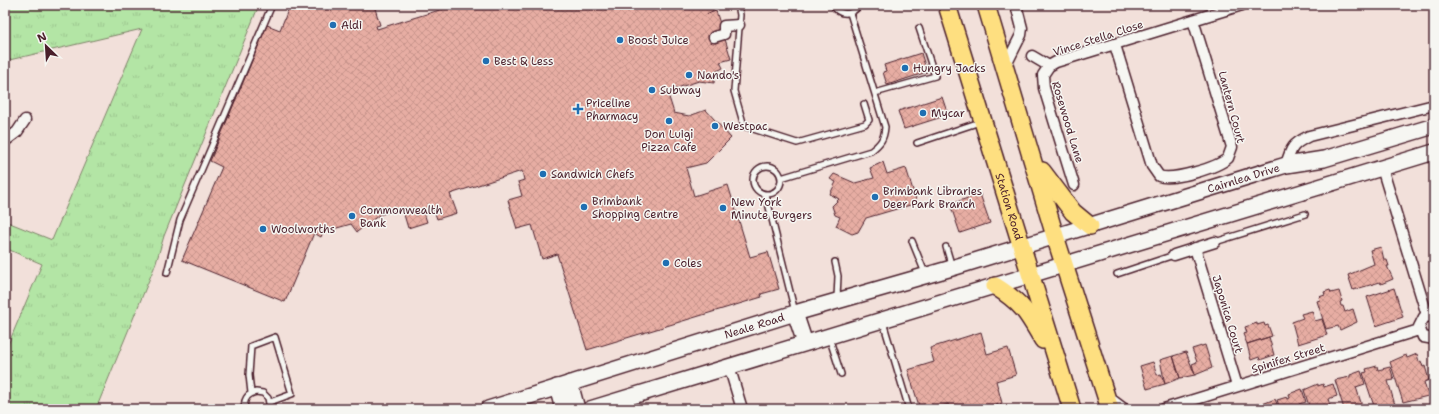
<svg xmlns="http://www.w3.org/2000/svg" width="1439" height="414" font-family="'Shantell Sans',sans-serif">
<style>
.park{fill:url(#park-tufts);stroke:#7e8268}
.building{fill:url(#building-cross-hatch);stroke:#4a1f2b}
.lines{fill:none;stroke-linecap:round;stroke-linejoin:round}
.lane-casing{stroke:#4a1f2b;stroke-width:8}
.street-casing{stroke:#4a1f2b;stroke-width:13}
.secondary-casing{stroke:#4a1f2b;stroke-width:18}
.primary-casing{stroke:#4a1f2b;stroke-width:20}
.lane{stroke:#f6f6f2;stroke-width:5}
.street{stroke:#f6f6f2;stroke-width:10}
.secondary{stroke:#f6f6f2;stroke-width:15}
.primary{stroke:#fedf80;stroke-width:17}
.poi-dot{fill:#1f6fb2;stroke:#f6f6f2;stroke-width:1.5}
.labels{text-anchor:middle;stroke-width:3;stroke-linejoin:round;paint-order:stroke}
.poi-label{font-size:11px;fill:#4a1f2b;stroke:#f6f6f2;text-anchor:start}
.street-label{font-size:11px;fill:#4a1f2b;stroke:#f6f6f2}
</style>
<defs>
<pattern id="park-tufts" width="24" height="20" patternUnits="userSpaceOnUse"><rect width="24" height="20" fill="#b3e5a5"/><path d="M3 7l-1-3M5 7V3M7 7l1-3M15 17l-1-3M17 17v-4M19 17l1-3" fill="none" stroke="#9bc48e"/></pattern>
<pattern id="building-cross-hatch" width="8" height="8" patternUnits="userSpaceOnUse"><rect width="8" height="8" fill="#e7ada3"/><path d="M0 0l8 8M0 8l8-8" fill="none" stroke="#c8948c"/></pattern>
</defs>
<rect width="100%" height="100%" fill="#f2e0da"/>
<filter id="ink" filterUnits="userSpaceOnUse"><feTurbulence type="fractalNoise" baseFrequency=".025" numOctaves="2"/><feDisplacementMap in="SourceGraphic" scale="8" xChannelSelector="R" yChannelSelector="G"/><feConvolveMatrix kernelMatrix="1 2 1 2 8 2 1 2 1" color-interpolation-filters="sRGB"/></filter>
<g filter="url(#ink)">
<path class="park" d="M5,5H259L164,236L156,263L96,409H5V352L42,264L5,248V221L52,240L142,29L5,61Z"/>
<path class="building" d="M290,5H374L380,25L376,26L377,29L456,5H722L707,14L716,11L722,30L712,33L715,43L725,39L731,59L720,62L723,68L715,72L714,83L699,81L667,91L674,113L689,116L706,110L731,138L706,163L686,168L694,196L728,185L750,257L768,252L779,289L761,294L762,297L587,350L557,254L542,259L532,225L517,229L508,200L522,196L518,182L524,180L522,171L450,194L457,213L437,219L434,210L424,213L427,222L408,228L402,208L379,215L357,232L351,224L323,232L321,237L314,233L285,302L182,260L222,167L210,161L267,25L280,30Z
M921,53L927,72L887,85L883,72L886,71L884,65Z
M942,97L948,115L904,129L898,111Z
M883,162L887,174L906,168L917,203L866,218L858,232L852,234L836,226L840,217L835,215L832,206L839,199L830,194L836,182L830,179L834,174L855,183L874,178L870,168Z
M980,194L990,223L960,233L950,204Z
M1381,247L1384,260H1387L1389,266H1387L1393,279L1381,284L1380,282L1353,290L1348,275L1374,264L1370,250Z
M1394,288L1403,317L1376,326L1367,297Z
M1330,290L1331,293L1339,291L1342,301L1340,302L1341,306H1343L1345,312L1353,309L1357,322L1340,330L1338,326L1326,329L1317,301L1320,300L1319,297L1325,295L1324,292Z
M1312,311L1315,321L1322,319L1327,335L1298,344L1292,322L1303,318L1301,314Z
M1257,323V325L1264,323L1265,326L1268,325L1272,336L1247,344L1243,334L1247,333L1245,327Z
M981,332L987,354L1008,348L1016,375L996,381L1002,403L984,409H949L948,404L932,409H920L908,370L934,362L930,348Z
M1269,337L1274,355L1260,360L1259,357L1251,360L1247,344Z
M1205,345L1212,368L1195,375L1192,364L1197,362L1192,349Z
M1186,352L1195,375L1180,378L1173,356Z
M1417,354L1419,362L1421,361L1423,367L1425,366L1429,380L1424,382L1428,396L1403,402L1390,362L1406,355L1407,358Z
M1173,356L1180,378L1165,384L1160,360Z
M1153,362L1157,375L1161,374L1165,384L1147,389L1140,366Z
M1377,366L1378,370L1390,367L1394,380L1388,381L1395,405L1382,409H1375L1363,373L1367,372L1366,369Z
M1361,371L1365,384L1356,387L1363,409H1344L1335,380L1350,377V375Z
M1318,384V386L1323,384L1324,387L1333,384L1337,396L1328,399L1330,405L1328,406L1329,409H1310L1304,390Z
M1302,389L1306,402L1299,404L1301,409H1280L1277,400L1287,397L1288,399L1290,398L1289,394Z
M1275,399L1279,409H1249L1256,407L1255,405L1259,404L1260,405Z"/>
<g class="lines">
<defs>
<path id="lane" d="M738,5L740,15L734,91L744,126L797,143L865,124L869,120L864,104
M833,5C839,16 852,16 859,5
M875,93L935,76L919,28
M917,143L980,122
M753 180a14 14 0 1 1 28 0a14 14 0 1 1-28 0Z
M781,178L871,151C881,143 884,139 885,127L850,13
M766,195L795,312
M912,241L925,273
M1215,242L1305,214
M946,247L952,267
M835,262L838,276L837,298
M167,273L180,220L272,5
M1117,274L1174,255
M883,322L909,409
M829,337L841,374
M251,393L249,375L251,346L275,337L292,394L270,402
M245,409C243,400 247,394 256,392L263,393L268,398L270,409"/>
<path id="street" d="M714,37L724,34V26L739,25
M1115,45L1152,166L1159,176C1172,181 1217,168 1228,158L1232,147L1193,20
M1032,56L1049,66L1056,62L1242,5
M1049,66L1043,75L1044,88L1074,185
M1005,67L1021,35L1022,28L1016,5
M5,141L17,132L25,120
M1286,165C1291,147 1293,144 1309,136L1434,105
M1382,168L1427,315
M1195,248L1237,386
M1174,255L1215,242
M1434,316L1424,317L1419,327L1423,337L1434,339
M729,366L742,409
M1108,397L1124,409
M1164,409L1419,330"/>
<g id="secondary">
<path d="M795,313L805,343"/>
<path d="M570,383L577,409"/>
<path d="M557,387L563,409"/>
<path id="s1" d="M488,409L795,313L952,268L1286,165L1324,159L1434,126"/>
<path d="M590,409L1434,152"/>
</g>
<g id="primary">
<path id="s2" d="M947,5L1072,409"/>
<path d="M986,5L1055,236L1110,409"/>
<path d="M1042,171L1073,212L1090,226"/>
<path d="M995,286C1022,303 1027,312 1043,340"/>
</g>
</defs>
<use href="#lane" class="lane-casing"/>
<use href="#street" class="street-casing"/>
<use href="#secondary" class="secondary-casing"/>
<use href="#primary" class="primary-casing"/>
<use href="#lane" class="lane"/>
<use href="#street" class="street"/>
<use href="#secondary" class="secondary"/>
<use href="#primary" class="primary"/>
</g>
</g>
<g class="poi-dot">
<circle cx="333" cy="25" r="4"/>
<circle cx="620" cy="40" r="4"/>
<circle cx="486" cy="61" r="4"/>
<circle cx="905" cy="68" r="4"/>
<circle cx="689" cy="75" r="4"/>
<circle cx="652" cy="90" r="4"/>
<path d="M576 103h4v4h4v4h-4v4h-4v-4h-4v-4h4z"/>
<circle cx="923" cy="113" r="4"/>
<circle cx="669" cy="121" r="4"/>
<circle cx="715" cy="126" r="4"/>
<circle cx="543" cy="174" r="4"/>
<circle cx="875" cy="197" r="4"/>
<circle cx="584" cy="207" r="4"/>
<circle cx="723" cy="208" r="4"/>
<circle cx="352" cy="216" r="4"/>
<circle cx="263" cy="229" r="4"/>
<circle cx="666" cy="263" r="4"/>
</g>
<g class="labels">
<g class="poi-label">
<text x="341" y="29">Aldi</text>
<text x="628" y="44">Boost Juice</text>
<text x="494" y="65">Best &amp; Less</text>
<text x="913" y="72">Hungry Jacks</text>
<text x="697" y="79">Nando's</text>
<text x="660" y="94">Subway</text>
<text x="586" y="107">Priceline<tspan x="586" dy="13">Pharmacy</tspan></text>
<text x="931" y="117">Mycar</text>
<text x="723" y="130">Westpac</text>
<text x="669" y="138" text-anchor="middle">Don Luigi<tspan x="669" dy="13">Pizza Cafe</tspan></text>
<text x="551" y="178">Sandwich Chefs</text>
<text x="883" y="195">Brimbank Libraries<tspan x="883" dy="13">Deer Park Branch</tspan></text>
<text x="592" y="205">Brimbank<tspan x="592" dy="13">Shopping Centre</tspan></text>
<text x="731" y="206">New York<tspan x="731" dy="13">Minute Burgers</tspan></text>
<text x="360" y="214">Commonwealth<tspan x="360" dy="13">Bank</tspan></text>
<text x="271" y="233">Woolworths</text>
<text x="674" y="267">Coles</text>
</g>
<g class="street-label">
<text transform="translate(1098 38) rotate(-18)" y="4">Vince Stella Close</text>
<text transform="translate(1232 107) rotate(75)" y="4">Lantern Court</text>
<text transform="translate(1068 122) rotate(73)" y="4">Rosewood Lane</text>
<text dy="4" stroke="none"><textPath href="#s1" startOffset="790">Cairnlea Drive</textPath></text>
<text dy="4" stroke="none"><textPath href="#s2" startOffset="211">Station Road</textPath></text>
<text transform="translate(1228 314) rotate(73)" y="4">Japonica Court</text>
<text dy="4" stroke="none"><textPath href="#s1" startOffset="279">Neale Road</textPath></text>
<text transform="translate(1288 358) rotate(-17)" y="4">Spinifex Street</text>
</g>
</g>
<rect width="1439" height="414" fill="none" stroke="#f6f6f2" stroke-width="20"/>
<rect x="10" y="10" width="1419" height="394" fill="none" stroke="#4a1f2b" stroke-width="1.5" filter="url(#ink)"/>
<g transform="translate(46 46) rotate(335)" stroke="#f6f6f2" stroke-width="3" paint-order="stroke">
<path d="M0-3L7 15L0 10L-7 15Z" fill="#4a1f2b"/>
<text y="-6" font-size="11" font-weight="bold" text-anchor="middle" fill="#4a1f2b">N</text>
</g>
</svg>
